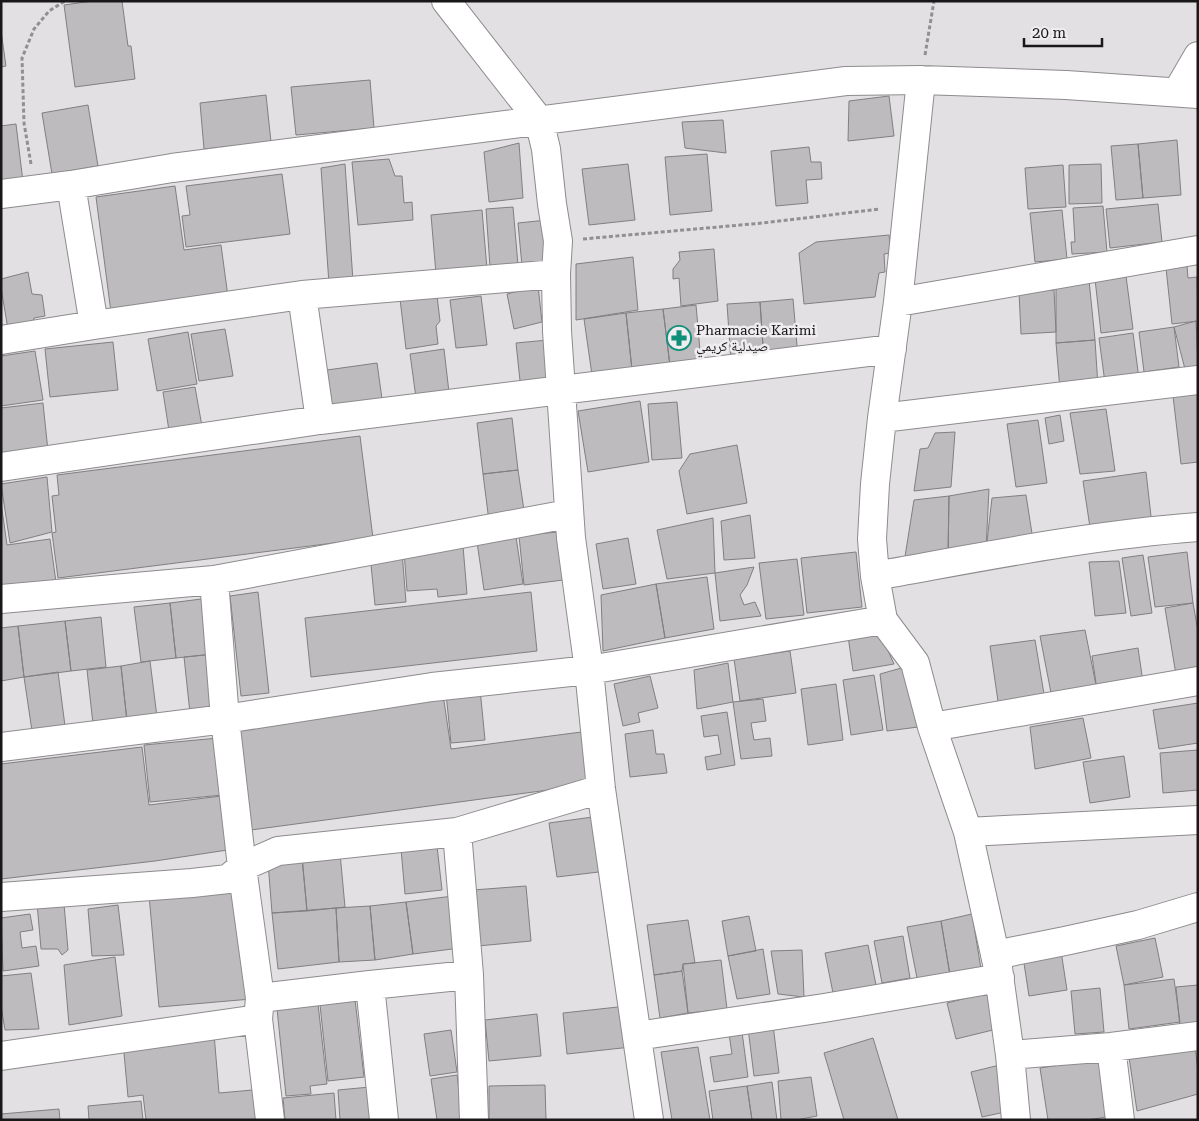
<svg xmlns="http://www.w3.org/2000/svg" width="1199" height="1121" font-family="'Roboto Serif','Noto Naskh Arabic',serif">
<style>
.building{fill:#bdbbbe;stroke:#817f81}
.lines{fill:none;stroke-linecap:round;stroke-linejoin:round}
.minor-casing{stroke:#8d8b8d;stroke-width:30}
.path{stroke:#918f91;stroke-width:3;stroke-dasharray:4 2.5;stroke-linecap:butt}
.minor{stroke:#fff;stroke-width:28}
.labels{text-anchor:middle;stroke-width:5;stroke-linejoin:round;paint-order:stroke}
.poi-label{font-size:14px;fill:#191819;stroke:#f0edf0;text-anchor:start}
</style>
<rect width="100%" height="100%" fill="#e3e0e3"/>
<path class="building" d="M92,1H122L128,46H131L135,79L75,87L64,5Z
M1,31L6,66L1,67Z
M370,80L374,128L296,135L291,87Z
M266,95L271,142L204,149L200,103Z
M889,96L894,136L848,141L849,101Z
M88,105L98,166L52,174L42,113Z
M723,120L726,153L685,148L682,122Z
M16,124L23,182L1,185V126Z
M1177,140L1181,195L1143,198L1138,144Z
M519,143L523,198L489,202L484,152Z
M1138,144L1143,198L1116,200L1111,146Z
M809,147L811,162H821L822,179L806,180L808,203L776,206L771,151Z
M707,154L712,211L670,215L665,157Z
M389,159L395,176H402L404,203L412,202L413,220L358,225L352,162Z
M345,164L353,281L329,284L321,168Z
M628,164L635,220L589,225L582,169Z
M1101,164L1102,203L1069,204V165Z
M1063,165L1066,207L1028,209L1025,168Z
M282,174L290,234L186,247L182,216L190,215L186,186Z
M175,186L184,250L221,245L229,304L112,320L96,197Z
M1158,204L1162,242L1110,248L1106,209Z
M1103,206L1107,252L1072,254L1071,242H1075L1073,208Z
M513,207L518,265L490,267L486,209Z
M482,210L487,269L436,274L431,215Z
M1062,210L1067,259L1035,262L1030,213Z
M547,220L551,263L522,266L518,223Z
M889,235L891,253L884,254L885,272L879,273L875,297L804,304L799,253L816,242Z
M714,249L718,301L681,306L679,278L673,279V269L680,260L679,252Z
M633,257L638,310L576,320V264Z
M1187,266L1188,278L1197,277L1198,321L1172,324L1166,268Z
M28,272L32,294L42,295L45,316L34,318L32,327L8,329L1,288V279Z
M1126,276L1133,329L1101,333L1095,279Z
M1089,280L1095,340L1056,343V285Z
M538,286L542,322L514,329L507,294Z
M436,287L440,321L436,326L438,344L406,349L400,299Z
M1054,290L1056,332L1021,334L1019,292Z
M481,296L487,345L456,348L450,300Z
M793,299L798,357L764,360L760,302Z
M760,302L764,360L731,362L727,304Z
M696,305L701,362L670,366L663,309Z
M663,309L670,366L632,370L626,313Z
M626,313L632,370L592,375L584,319Z
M1196,321L1198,366L1185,369L1174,327Z
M1174,327L1179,367L1144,372L1139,332Z
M225,329L233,376L199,381L191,334Z
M188,332L197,384L157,391L148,339Z
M1133,333L1139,379L1105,383L1099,338Z
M548,340L553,386L521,390L516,343Z
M1095,340L1098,387L1060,390L1056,343Z
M113,342L118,390L50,397L45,349Z
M444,349L450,401L417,405L410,354Z
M35,351L43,400L1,406V356Z
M377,363L383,406L333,413L327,370Z
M195,387L203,432L170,437L163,392Z
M1198,393V462L1181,464L1173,396Z
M640,401L649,462L588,472L578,411Z
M677,402L682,458L652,460L648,404Z
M43,403L48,451L1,456V408Z
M1106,409L1115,471L1080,474L1070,413Z
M1060,415L1064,441L1049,444L1045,418Z
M512,418L518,470L483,474L477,423Z
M1038,420L1047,483L1016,487L1007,424Z
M955,432L951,487L914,491L920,449L928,448L935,433Z
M360,436L373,538L58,578L52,533L56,532L52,496L59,495L57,475Z
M737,445L747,503L687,514L679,471L690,454Z
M518,470L525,517L489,521L483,474Z
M1146,472L1152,525L1091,534L1083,481Z
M47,477L52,532L10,543L1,484Z
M989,489L986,550L948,556L949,496Z
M1026,495L1033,540L986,550L992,498Z
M949,496L948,556L904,563L914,500Z
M1,502L7,545L50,539L56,582L1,589Z
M750,515L755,558L724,560L721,521Z
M713,518L715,573L667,579L657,530Z
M566,531L571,579L524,585L519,536Z
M516,537L523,584L484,590L477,542Z
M628,538L636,584L603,589L596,544Z
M463,546L467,594L438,597L437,589L407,591L404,551Z
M402,552L406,602L375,605L370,555Z
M856,552L862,607L807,613L801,558Z
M1187,552L1193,603L1155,607L1148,557Z
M1143,555L1152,613L1131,616L1122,558Z
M797,559L804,615L766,619L759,563Z
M1119,561L1126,613L1095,616L1089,562Z
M754,567L747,585L740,595L744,605L755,602L761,616L720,621L715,573Z
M707,577L714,629L665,638L656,584Z
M656,584L665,638L603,651L601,595Z
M258,592L269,693L241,696L230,596Z
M531,592L537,651L311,677L305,618Z
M209,598L214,654L176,658L170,603Z
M170,603L176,658L141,662L134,607Z
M1193,603L1198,631V671L1176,675L1165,608Z
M101,617L106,667L71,671L65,621Z
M65,621L71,671L24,677L18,626Z
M18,626L24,677L1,681V628Z
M1085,630L1097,690L1052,698L1040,636Z
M881,635L894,664L853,671L848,636Z
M1035,640L1045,700L999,708L990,646Z
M1138,648L1143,682L1097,690L1092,656Z
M790,651L796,693L740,701L734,659Z
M214,654L220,710L190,713L184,657Z
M150,661L157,717L127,721L121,666Z
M728,663L733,702L697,709L694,670Z
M121,666L127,721L93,724L87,670Z
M905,667L926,726L887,731L880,674Z
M58,672L65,726L32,731L24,677Z
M874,675L883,730L851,735L843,680Z
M650,676L658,708L638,713L640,722L623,726L614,684Z
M836,684L843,740L808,745L801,689Z
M480,689L485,740L451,743L446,693Z
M443,694L451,749L589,731L593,784L251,830L235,721Z
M763,699L766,721L751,723L754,740L770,738L772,756L741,759L733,702Z
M1198,703V743L1159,749L1153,710Z
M727,712L735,765L707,770L705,757L721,754L718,735L704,737L701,716Z
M1083,718L1091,758L1035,769L1030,727Z
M653,730L656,754H664L667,773L630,777L625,734Z
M218,738L223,795L150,802L144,745Z
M142,747L149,805L229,795L234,849L155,861L1,879V764Z
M1198,750V790L1163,793L1160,753Z
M1124,756L1130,797L1090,803L1083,762Z
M600,816L607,871L557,877L549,823Z
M437,846L442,890L405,894L401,849Z
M340,853L345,907L307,911L302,857Z
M302,857L307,911L272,913L268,862Z
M241,886L251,999L159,1007L149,895Z
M526,886L531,941L478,946L473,890Z
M453,896L460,948L413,954L406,902Z
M406,902L413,954L375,960L370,906Z
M37,903L64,904L68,950L62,955L58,949H41Z
M118,905L124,955L92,956L88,909Z
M370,906L375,960L339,962L336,908Z
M336,908L339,962L278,969L272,913Z
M30,914L33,930L20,932L22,948L36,946L39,966L3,971L1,918Z
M972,914L981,969L950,975L941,921Z
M749,916L756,951L728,956L722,921Z
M688,920L695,963L683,964L682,971L654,975L647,925Z
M941,921L950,975L917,978L907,927Z
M903,936L910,978L882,983L874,941Z
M1155,938L1163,977L1124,985L1116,946Z
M868,945L876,985L833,993L825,953Z
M763,949L770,994L737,999L728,956Z
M802,950L804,997L778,994L771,951Z
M1061,951L1067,990L1029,996L1023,957Z
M115,957L122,1016L69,1025L64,965Z
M721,960L727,1009L688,1013L683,964Z
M682,971L688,1013L660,1018L654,975Z
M31,973L39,1029L5,1030L1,1006V976Z
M1174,979L1180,1022L1129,1029L1124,985Z
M1198,985V1025L1180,1027L1176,987Z
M1100,988L1104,1032L1075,1034L1071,991Z
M354,991L364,1077L328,1081L319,995Z
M995,991L1001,1028L956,1039L947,1003Z
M317,995L327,1084L310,1086L311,1094L286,1096L276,999Z
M627,1006L631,1047L567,1054L563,1013Z
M537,1014L541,1056L489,1061L485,1020Z
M773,1025L779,1073L754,1076L748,1028Z
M451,1030L457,1072L430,1076L424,1034Z
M742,1032L748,1077L714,1082L710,1057L732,1054L729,1034Z
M214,1034L219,1093L264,1089L266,1120H146L143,1095L128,1097L123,1042Z
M873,1038L898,1120H844L824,1053Z
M1195,1045L1198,1072V1094L1137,1111L1129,1057Z
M698,1047L710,1120H672L661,1052Z
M1105,1058L1114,1116L1087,1120H1048L1040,1068Z
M1004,1064L1014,1110L982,1117L971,1072Z
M457,1075L463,1120H437L431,1079Z
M811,1077L817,1116L796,1120H781L778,1081Z
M772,1082L777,1120H752L747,1086Z
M545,1085L546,1120H489V1086Z
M747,1086L752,1120H713L709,1091Z
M370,1087L373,1120H340L338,1090Z
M334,1093L336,1120H285L283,1098Z
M141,1101L143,1120H89L88,1106Z
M59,1109L60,1120H1V1114Z"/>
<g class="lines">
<defs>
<path id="minor" d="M446,1L539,120L546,149L552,204L558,241L556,274L557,331L571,538L589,670L601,789L649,1120
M921,80L898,302L882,418L875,484L872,539L875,576L883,620L915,663L932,727L968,832L998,968L1010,1055L1016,1120
M1177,92L1198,56
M71,185L94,325
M1,194L71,185L172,168L846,81L921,80L1066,85L1198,94
M302,295L320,420
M898,302L1198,250
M1,340L94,325L302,295L556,274
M882,418L1198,380
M1,467L320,420L892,349
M875,576C982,557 1089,535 1198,527
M214,580L225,719L242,867L260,998L258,1019L270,1120
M1,599L214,580L568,514
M932,727L1198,681
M1,747L225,719L432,687L589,670L883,620
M457,832L469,975L474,1120
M968,832L1198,820
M1,897L192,883L228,879L242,867L278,851L457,832L601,789
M995,955L1065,941L1138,925L1198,907
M370,985L384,1120
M260,998L370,985L469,975
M637,1036L824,1008L1000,978
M1111,1047L1120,1120
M1010,1055L1111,1047L1198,1036
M1,1056L258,1019"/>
</defs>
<use href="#minor" class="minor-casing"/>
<path class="path" d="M925,55L934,1
M31,164L24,123L22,58L34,29L49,11L65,1
M583,239L763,223L880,209"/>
<use href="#minor" class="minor"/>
</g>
<defs>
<symbol id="pharmacy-ring" viewBox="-11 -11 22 22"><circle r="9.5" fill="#f0edf0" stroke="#109078" stroke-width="1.5"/><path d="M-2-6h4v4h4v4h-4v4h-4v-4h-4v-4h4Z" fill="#109078"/></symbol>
</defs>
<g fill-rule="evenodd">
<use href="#pharmacy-ring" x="665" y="324" width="28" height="28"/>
</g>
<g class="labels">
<g class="poi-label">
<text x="696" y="335">Pharmacie Karimi<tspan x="696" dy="16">صيدلية كريمي</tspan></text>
</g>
</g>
<rect width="1199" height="1121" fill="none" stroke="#191819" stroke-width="5"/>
<path d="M1024 38v8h78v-8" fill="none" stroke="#191819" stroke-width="2.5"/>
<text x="1032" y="38" font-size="15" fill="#191819" stroke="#f0edf0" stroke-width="4" paint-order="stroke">20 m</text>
</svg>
